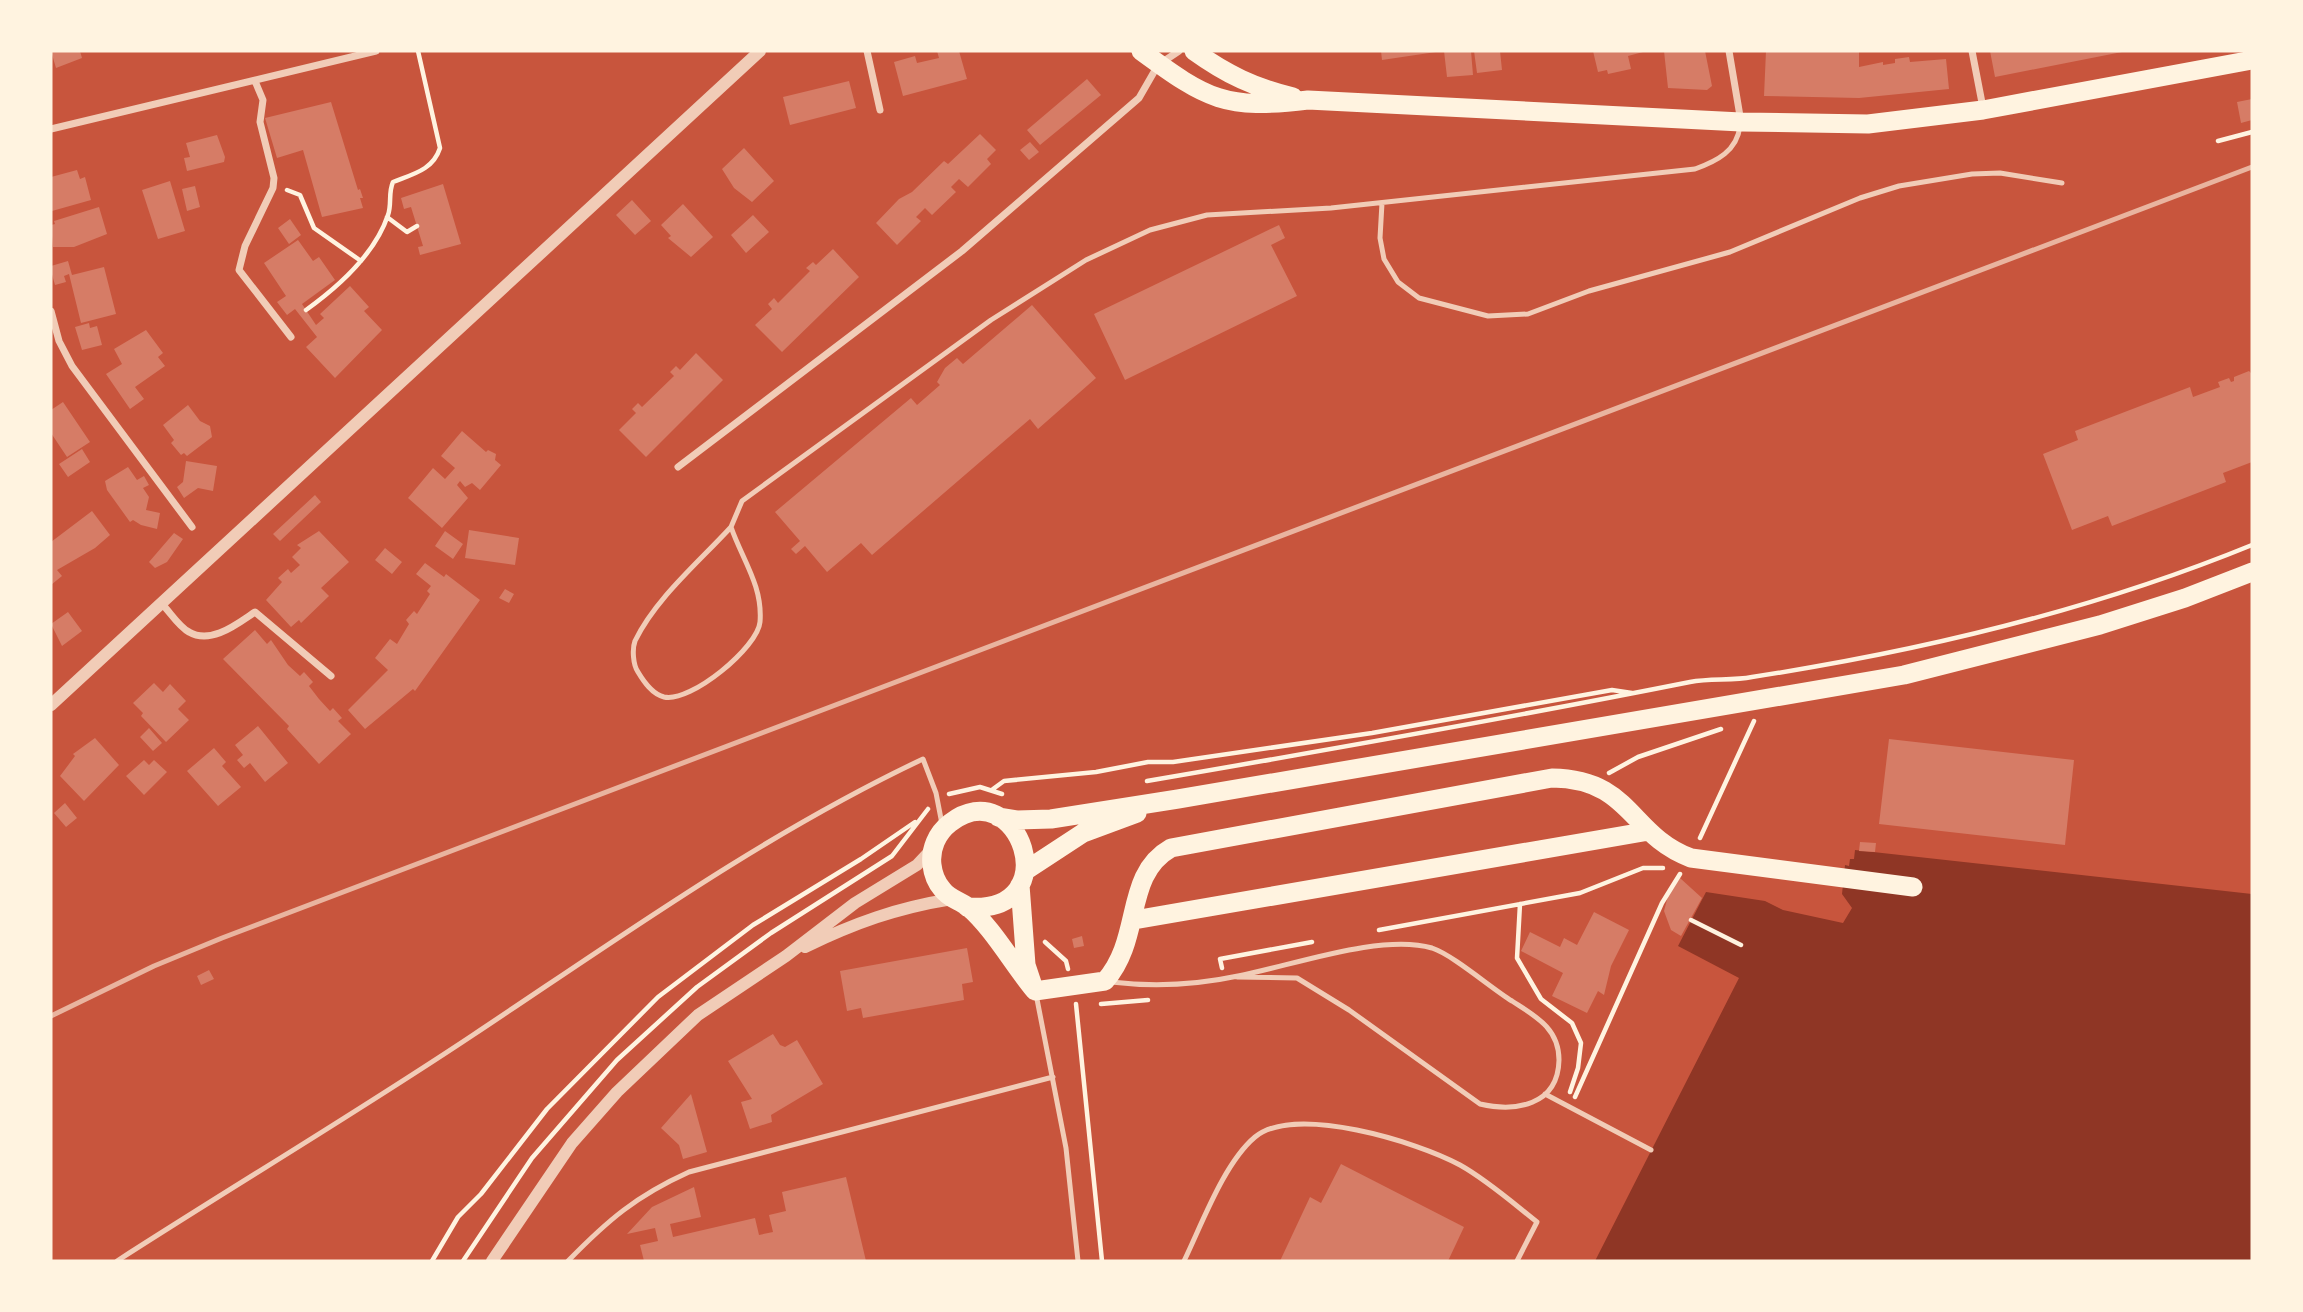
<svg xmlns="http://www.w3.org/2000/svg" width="2303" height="1312" font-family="Signika,sans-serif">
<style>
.water{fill:#8f3625}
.building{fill:#d67c66}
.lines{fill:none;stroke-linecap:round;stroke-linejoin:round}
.path{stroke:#fff3e0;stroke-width:4.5}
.service{stroke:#f1ccb7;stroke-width:5}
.minor{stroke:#f1ccb7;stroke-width:7}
.tertiary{stroke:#f1ccb7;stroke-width:12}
.trunk{stroke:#fff3e0;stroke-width:19}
.rail{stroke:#e9b49f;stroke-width:5}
</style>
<rect width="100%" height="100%" fill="#c8553d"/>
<path class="water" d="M1855,850L2252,894V1261H1595L1739,978L1678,946L1706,892L1765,901L1783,910L1843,923L1852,908L1842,894L1845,865L1849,866L1850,859H1854Z"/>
<path class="building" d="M51,51H80L82,58L56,68Z
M937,51H959L967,79L903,96L894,62L915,56L917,63L939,58Z
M1381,51H1436V52L1382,60Z
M1444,51H1471L1473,75L1447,77Z
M1474,51H1500L1502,70L1477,73Z
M1593,51H1643V52L1628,56L1631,69L1608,74L1607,70L1598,72Z
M1664,51H1705L1712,86L1707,90L1668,88Z
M1766,51H1859V67L1883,62V65L1895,63V59L1909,57L1910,62L1946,59L1949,89L1859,98L1764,96Z
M1990,51H2121L2122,52L1995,77Z
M1087,79L1101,95L1040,145L1027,130Z
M849,81L856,108L790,125L783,97Z
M2252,99V120L2241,123L2237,102Z
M331,102L358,190L360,189L363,198H360L363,208L322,217L303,150L277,158L265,118Z
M980,134L996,150L987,159L991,164L968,187L959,179L951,187L956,192L932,215L925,208L916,217L921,221L897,245L876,223L899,199L912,192L944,161L948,164Z
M217,135L225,157L224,162L187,171L184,158L190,157L186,143Z
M1030,142L1039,152L1029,160L1020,150Z
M744,148L774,181L752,202L734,188L722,169Z
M77,170L80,179L85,177L91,200L52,211L51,177Z
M170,181L185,231L158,239L142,190Z
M443,184L461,244L420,255L418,247L423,246L411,207L404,209L401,198Z
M195,186L200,207L187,211L182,189Z
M632,200L651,221L635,235L616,215Z
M683,204L713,237L691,257L668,238L671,236L661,225Z
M99,207L107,234L74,247H53L51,225L55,224L54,221Z
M753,215L769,232L746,253L731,235Z
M290,219L301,235L289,244L278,228Z
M1279,225L1285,238L1271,245L1297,296L1125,380L1094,314Z
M298,240L313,261L319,257L335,280L302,304L316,325L324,318L320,314L350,286L369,307L364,311L382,330L335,378L306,347L317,337L295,309L287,315L277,302L286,296L264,263Z
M833,249L859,277L782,352L755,325L772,309L768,304L774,298L778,303L810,271L806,268L813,262L816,265Z
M68,261L72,275L104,267L116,314L81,323L69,274L64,276L66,282L55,285L51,271V266Z
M1032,305L1096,378L1038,429L1030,419L872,555L861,543L827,572L805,546L796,554L791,549L800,541L775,512L911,398L917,405L940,385L937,382L945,368L957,358L963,364Z
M89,323L90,328L97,326L102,345L82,350L75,327Z
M146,330L163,353L158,357L165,366L135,387L144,399L130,409L106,374L122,364L114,349Z
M696,353L723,380L646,457L619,430L636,413L632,409L638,403L642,407L674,376L670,372L676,366L680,370Z
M2249,371L2252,374V462L2223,473L2226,482L2112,526L2108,516L2072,530L2043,454L2078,440L2075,431L2190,387L2193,397L2220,387L2218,382L2229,378L2231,382L2234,381V377Z
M63,402L90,442L67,457L51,433V410Z
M188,405L200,421L210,426L212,437L187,456L184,453L181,455L171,443L174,440L163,425Z
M462,431L486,452L488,450L496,454L495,460L501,465L480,490L472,483L465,487L460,481L457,485L468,498L442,528L408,498L433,468L445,479L455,468L441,456Z
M82,449L90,462L68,477L59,464Z
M186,461L217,466L213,491L198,488L184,498L177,487L183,482Z
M128,467L137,480L144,476L149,485L143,488L149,497L146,510L160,513L157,529L141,525L133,520L130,522L107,490L105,481Z
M315,495L321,502L280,541L273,534Z
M92,511L110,535L95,548L57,570L62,576L51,585V542Z
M469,530L519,538L515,565L465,558Z
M319,531L349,562L321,588L329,596L301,623L299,620L291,627L266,600L282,582L278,578L288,569L291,573L300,565L292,557L301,548L297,545Z
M445,531L463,544L453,559L435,546Z
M174,533L183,539L167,562L155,568L149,562Z
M385,548L402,562L392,574L375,560Z
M425,563L444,577L446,574L480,600L415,691L413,689L365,729L348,710L388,670L375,658L390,639L397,644L409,624L406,620L414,611L417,614L430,594L427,591L431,586L416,574Z
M505,589L514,594L509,603L499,598Z
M68,612L82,631L62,646L51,624Z
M255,630L267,644L271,640L288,665L300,676L304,672L313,682L309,686L319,699L330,711L333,708L342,718L338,721L351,734L319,764L287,729L289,726L223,659Z
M154,683L163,692L170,684L186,701L178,709L189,720L166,742L141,716L143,713L133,703Z
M258,726L288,763L265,782L250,763L244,768L237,760L243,755L235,745Z
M149,728L162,743L153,751L140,737Z
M95,738L119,765L84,801L60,776L75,756L73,754Z
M1889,739L2074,760L2065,845L1879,824Z
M214,748L226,762L222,766L241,787L218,806L187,771Z
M144,760L149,765L154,760L167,772L144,795L126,776Z
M65,803L77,818L66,827L54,813Z
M1860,842L1876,843L1875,852L1859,851Z
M1680,878L1702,898L1681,936L1671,930L1664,911L1668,896Z
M1594,912L1629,930L1611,966L1604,995L1598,991L1587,1013L1552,996L1563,973L1521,951L1530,932L1560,947L1564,938L1577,945Z
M1082,936L1084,946L1074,948L1072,939Z
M967,948L973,982L962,984L964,1000L863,1018L861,1008L847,1011L840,971Z
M209,970L214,979L201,985L197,976Z
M773,1034L780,1045L785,1047L797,1040L823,1084L771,1115L772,1122L750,1129L741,1102L752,1099L728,1061Z
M691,1094L707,1152L683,1159L679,1145L661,1128Z
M1341,1164L1464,1227L1448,1261H1280L1310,1197L1321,1203Z
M846,1177L866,1261H644L640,1245L658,1241L655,1228L627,1234L652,1207L694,1187L701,1217L670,1224L673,1237L755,1218L759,1235L773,1232L769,1215L786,1211L782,1192Z"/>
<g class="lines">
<path class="path" d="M2218,141L2252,132
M287,190L300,195L314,228L361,261
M387,217L407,232L417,226
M306,310C338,287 375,254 388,215C392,204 388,193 393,182C413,174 433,170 440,148L418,51
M1609,773L1638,757L1721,729
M1147,781C1328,750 1509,718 1690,682C1711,678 1732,681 1752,677C1922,651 2093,610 2252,545
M993,789L1004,781L1096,772L1148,762H1173L1372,733L1612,690L1632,693
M949,794L980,787L1002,794
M1700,838L1754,721
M1520,904L1517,958L1541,999L1572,1023L1581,1043L1578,1068L1570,1092
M1691,920L1741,945
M1379,930L1580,893L1643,868H1663
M1045,942L1066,961L1068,969
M1222,968L1220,959L1312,942
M1076,1004L1102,1261
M1101,1004L1148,1000
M1575,1097L1662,903L1680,874
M432,1261L458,1217L481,1194L547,1109L658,997L753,925L861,859L915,822
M463,1261L532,1158L617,1060L697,987L771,933L892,856L928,809"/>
<path class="service" d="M1382,203L1380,238L1384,259L1398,282L1419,298L1488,316L1528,314L1589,291L1730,252L1860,198L1899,186L1972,174L2000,173L2062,183
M731,527C699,562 656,598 635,641C632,649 633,665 638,672C644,682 652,694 664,697C691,703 758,647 760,622C763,586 742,559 731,527L742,501L991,320L1086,260L1150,230L1207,215L1331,208L1695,169C1717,161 1737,151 1740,126
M1111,982C1154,987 1196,985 1238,976C1291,966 1381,933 1432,948C1453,955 1491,988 1512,1001C1535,1016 1559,1028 1559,1060C1558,1106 1515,1112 1480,1104L1349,1010L1297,978L1237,977
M1036,994L1066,1148L1078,1261
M1545,1094L1651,1150
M117,1261C235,1185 356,1113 473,1035C619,938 764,834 923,759L936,793L942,824
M568,1261C608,1220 636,1196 689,1172L1053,1077
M1184,1261C1202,1224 1224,1163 1255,1137C1295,1104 1418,1142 1460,1165C1487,1180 1513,1203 1537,1222L1517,1261"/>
<path class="minor" d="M867,51L880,110
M1729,51L1741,122
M1972,51L1983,108
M255,81L263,100L260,122L274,178L273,188L245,246L239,270L291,337
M51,129L376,51
M51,311L59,341L72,366L192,527
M678,467L962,251L1139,98L1158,65L1179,51
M162,604C170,612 179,627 189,632C211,645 237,624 255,612L331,676"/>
<path class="tertiary" d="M51,705L760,51
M805,947C855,923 896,908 952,899
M492,1261L572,1143L617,1092L698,1015L786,956L855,903L917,865L932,849"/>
<path class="trunk" d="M1141,51C1208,100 1225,110 1308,100L1741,122L1868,124L1983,110L2252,60
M1194,51C1226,74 1255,88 1293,97
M998,817L1017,820L1051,819L1178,799L1904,675L2100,625L2185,598L2252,572
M1025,871L1083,833L1137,813
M1020,885L1026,965L1032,983
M967,907C1070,915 1018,770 950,823C937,833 930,849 932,865C933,874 936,882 942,889C949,899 959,900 968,907C992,927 1014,966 1035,991
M1134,920L1649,831
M1035,991L1105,981C1143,938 1123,875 1171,848L1552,778C1632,779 1629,835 1691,858L1913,887"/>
<path class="rail" d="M51,1016L154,966L222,938L2252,167"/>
</g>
<rect width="2303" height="1312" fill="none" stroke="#fff3e0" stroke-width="105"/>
</svg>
